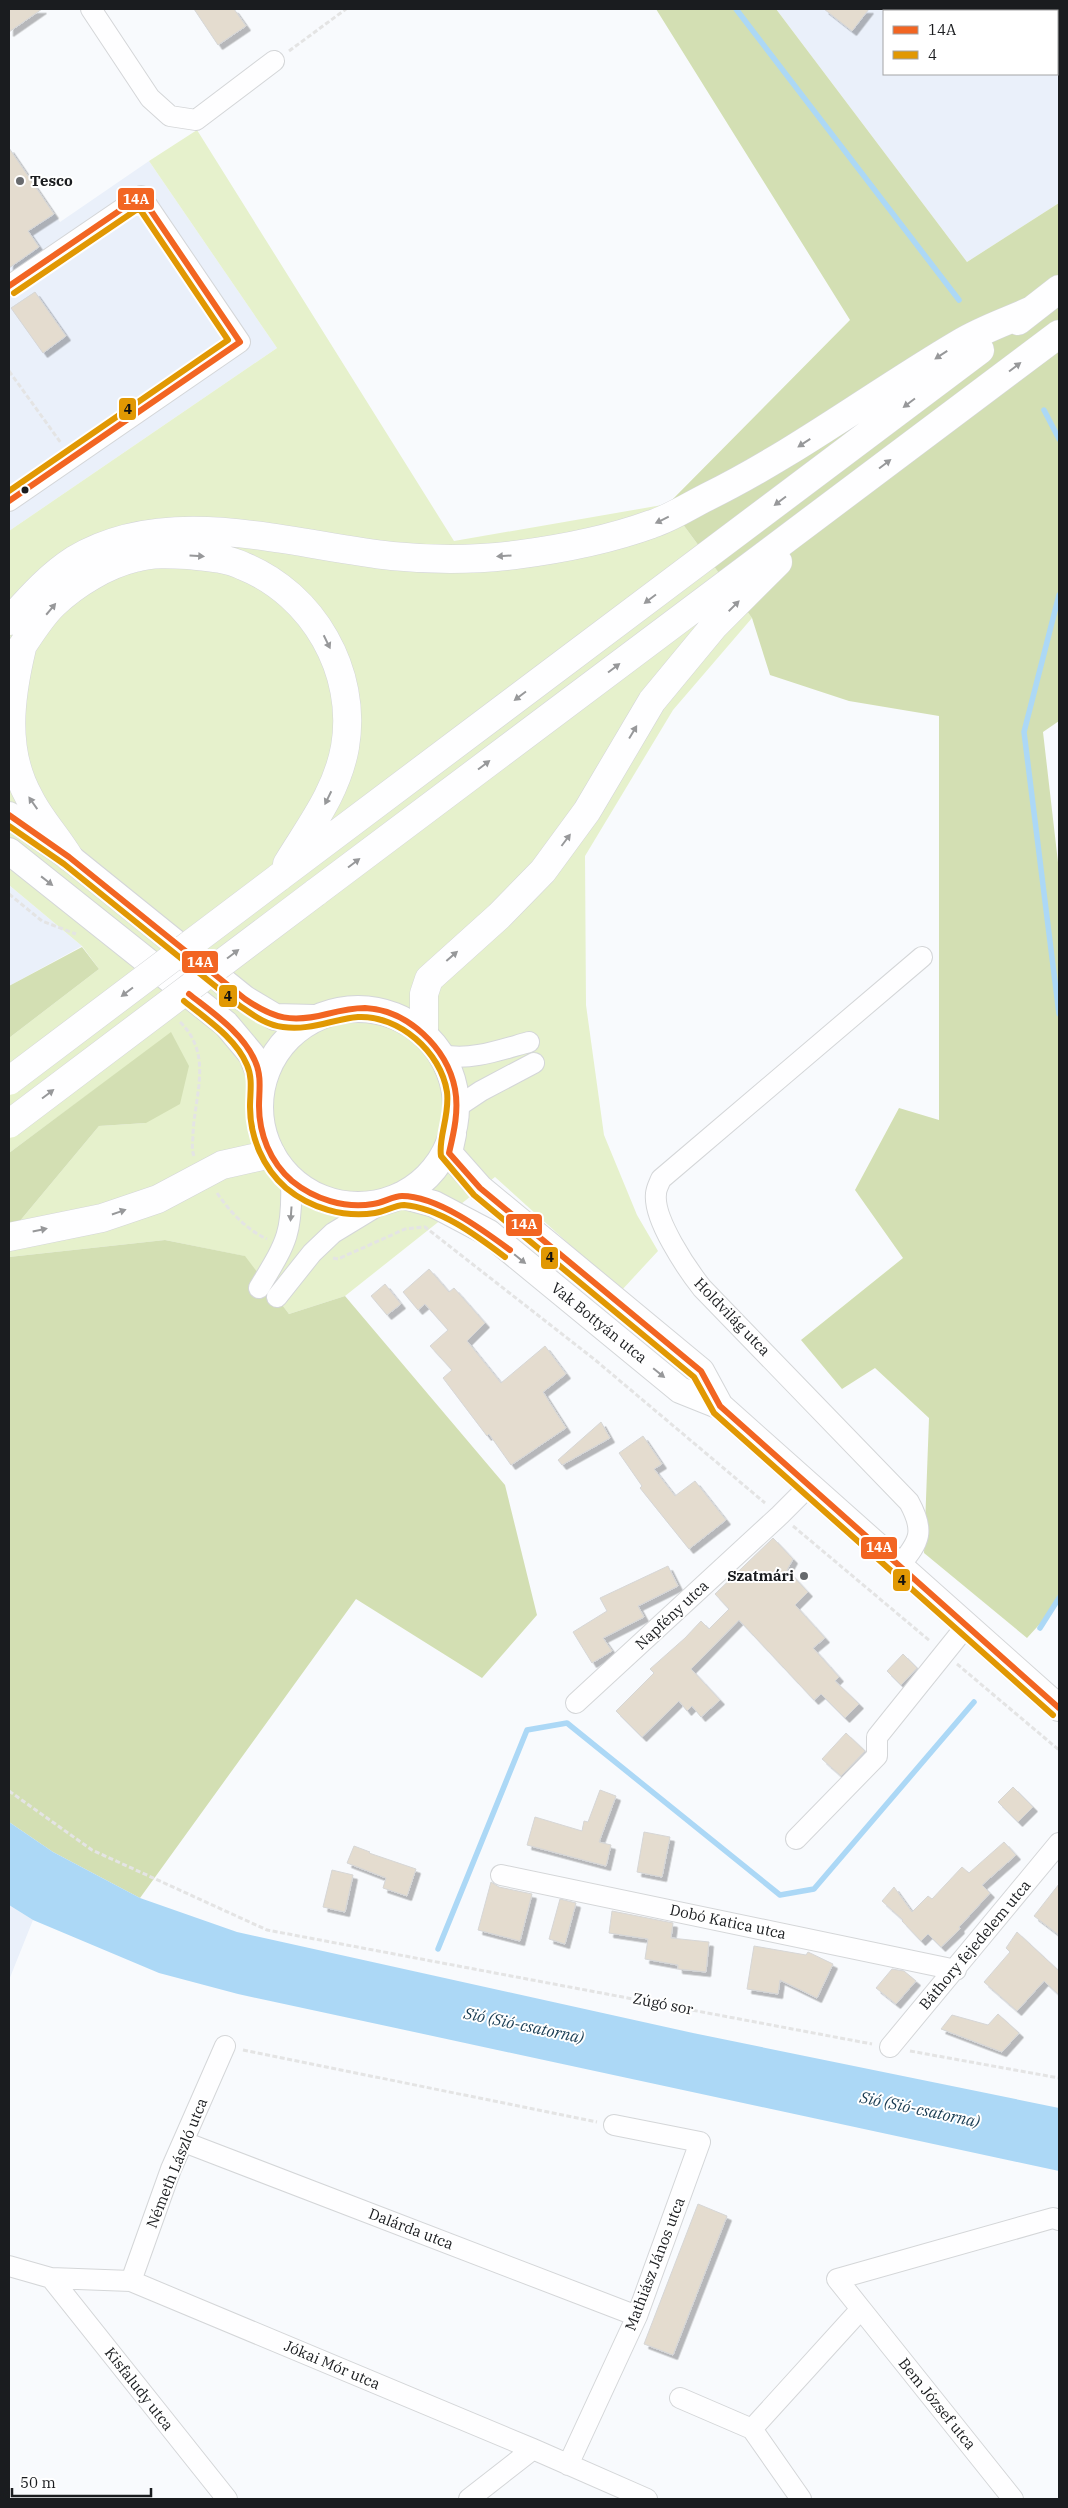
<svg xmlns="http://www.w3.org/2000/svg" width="1068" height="2508" font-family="'IBM Plex Serif',serif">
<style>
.built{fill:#eaf0fa;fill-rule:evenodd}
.green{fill:#e6f1cc}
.forest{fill:#d3dfb3}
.water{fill:#acd8f6}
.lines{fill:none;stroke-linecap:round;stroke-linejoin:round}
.stream{stroke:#acd8f6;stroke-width:5.5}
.building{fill:#e4dccf;stroke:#d6d6d6;filter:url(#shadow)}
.minor-casing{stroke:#d4d6d8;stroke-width:22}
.major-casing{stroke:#d4d6d8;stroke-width:28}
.highway-casing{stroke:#d4d6d8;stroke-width:29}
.path{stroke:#e4e4e4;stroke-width:3;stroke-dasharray:5 2.5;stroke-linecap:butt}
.minor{stroke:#fefeff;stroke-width:20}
.major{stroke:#fefeff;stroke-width:26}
.highway{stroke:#fefeff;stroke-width:28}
.highway-bridge-casing{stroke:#d4d6d8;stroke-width:29;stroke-linecap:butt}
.highway-bridge{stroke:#fefeff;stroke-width:28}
.bus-1-casing{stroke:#fff;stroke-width:10}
.bus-2-casing{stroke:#fff;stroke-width:10}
.bus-1{stroke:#f26522;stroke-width:6}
.bus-2{stroke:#e19803;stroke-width:6}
.oneway{fill:#97989a}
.poi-dot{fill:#686a6d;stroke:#fff;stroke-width:2}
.bus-dot{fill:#1a1c1f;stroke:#fff;stroke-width:2}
.labels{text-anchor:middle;stroke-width:4;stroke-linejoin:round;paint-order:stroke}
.poi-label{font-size:15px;font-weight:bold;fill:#1a1c1f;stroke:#fff;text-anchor:start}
.street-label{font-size:15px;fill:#1a1c1f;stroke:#fff}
.water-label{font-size:16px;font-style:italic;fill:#1a3d53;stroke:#fff}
.line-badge{stroke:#fff;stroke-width:2}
.badge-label{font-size:14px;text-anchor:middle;font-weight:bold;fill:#fff}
.pale-badge-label{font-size:14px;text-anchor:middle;font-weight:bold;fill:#111}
</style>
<defs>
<filter id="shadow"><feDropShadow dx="4.5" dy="4.5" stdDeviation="0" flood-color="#0004"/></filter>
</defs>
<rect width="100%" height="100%" fill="#f8fafd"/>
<path class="built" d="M776,9H1059V203L967,262ZM884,11H1057V74H884Z
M9,147L60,222L149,161L277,348L9,531Z
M9,885L82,946L9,986Z
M9,1905L33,1920L9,1980Z"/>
<path class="green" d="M197,130L454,541L668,504L752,618L673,710L585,856L586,1005L604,1135L637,1215L658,1251L621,1291L495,1177L345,1296L289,1314L244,1256L165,1240L9,1257V1224L19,1222L99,1126L146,1123L171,1033L9,1153V1038L99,969L82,946L9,885V531L277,348L149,161Z"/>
<path class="forest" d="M656,9H776L967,262L1059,203V721L1043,732L1059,871V1603L1027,1638L924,1553L929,1418L875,1368L842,1389L801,1340L903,1258L855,1190L899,1108L939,1120V716L849,701L770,675L752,618L668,504L850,320Z
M82,947L99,969L9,1038V986Z
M171,1032L189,1066L180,1104L146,1123L99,1126L19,1222L9,1224V1153Z
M165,1240L245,1256L289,1314L345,1296L505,1485L537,1615L482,1678L356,1599L140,1898L53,1852L9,1822V1257Z"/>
<path class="water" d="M9,1822L53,1852L140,1898L237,1932L693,2033L1059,2108V2171L238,1994L159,1973L33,1920L9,1905Z"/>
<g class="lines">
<path class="stream" d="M736,9L959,300
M1044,410L1059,439
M1059,595L1024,732L1059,1014
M1040,1628L1059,1598
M438,1949L527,1730L567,1723L780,1895L814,1889L974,1702"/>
</g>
<path class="building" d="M9,9H42L9,32Z
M194,9H234L246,26L218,45Z
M824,9H869L852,31Z
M9,148L54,214L28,231L39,247L9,268Z
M35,292L66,336L43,353L11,308Z
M429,1269L449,1292L454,1288L485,1323L467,1341L501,1383L545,1346L566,1374L543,1392L566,1428L511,1465L489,1434L487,1436L443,1378L452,1370L430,1346L448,1330L425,1304L418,1310L403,1292Z
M385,1284L401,1304L387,1315L371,1296Z
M601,1422L610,1438L562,1465L558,1460Z
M643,1436L662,1464L654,1469L675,1496L695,1481L726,1520L689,1549L640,1488L642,1486L619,1453Z
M773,1538L793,1559L787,1570L808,1592L795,1605L825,1638L813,1648L839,1677L835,1681L859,1704L845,1718L821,1694L814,1700L739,1620L691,1669L720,1700L701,1717L692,1706L687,1711L679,1701L642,1737L616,1711L654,1673L650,1669L685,1638L701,1621L709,1629L729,1609L715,1594Z
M668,1566L678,1586L638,1606L644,1617L603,1638L612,1651L592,1663L573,1632L607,1611L600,1598Z
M903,1654L917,1668L901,1685L887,1671Z
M846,1733L865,1751L841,1776L822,1759Z
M1013,1787L1033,1807L1018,1822L998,1802Z
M600,1790L616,1796L599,1842L611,1845L606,1866L527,1845L535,1817L582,1831L584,1821L588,1822Z
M644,1832L670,1837L662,1877L637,1872Z
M1004,1842L1016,1855L982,1885L990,1893L959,1927L960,1929L941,1947L928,1934L921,1941L902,1921L903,1920L882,1901L894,1887L912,1912L928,1896L932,1899L962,1867L969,1873Z
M354,1846L370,1852L369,1853L416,1869L407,1896L383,1888L386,1878L347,1863Z
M332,1870L353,1875L345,1912L323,1907Z
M491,1882L499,1887L532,1894L520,1941L478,1930Z
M1059,1884V1935L1034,1916Z
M560,1899L576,1903L565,1944L549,1939Z
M612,1911L673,1923L671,1938L709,1942L706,1972L678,1969V1965L645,1959L648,1939L609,1933Z
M1017,1932L1059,1971V1995L1044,1981L1017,2011L984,1982L1010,1952L1006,1948Z
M754,1946L806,1955L808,1952L833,1964L817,1998L780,1980L778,1994L747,1989Z
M892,1969L904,1971L916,1981L896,2004L876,1988Z
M998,2014L1019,2033L1002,2052L941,2029L952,2015L988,2025Z
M698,2204L727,2216L673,2355L644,2344Z"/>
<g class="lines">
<defs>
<path id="minor" d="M91,9L150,98L170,116L196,120L274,61
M9,286L141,196L240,342L9,501
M442,1055C471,1061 500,1050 529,1042
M457,1107L481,1091L534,1063
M259,1288C286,1243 293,1234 291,1180
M277,1297L312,1253L333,1233L384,1202
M900,1565C920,1541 925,1531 909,1502L702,1288C687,1269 653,1219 656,1194C656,1189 659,1184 661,1179L922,957
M576,1703L780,1515L810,1485
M796,1839L877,1756V1737L967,1625
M501,1875L956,1970
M890,2047L1059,1843
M184,2142L637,2316
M9,2266L51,2278L131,2281L533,2449L647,2499
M51,2278L227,2499
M131,2281L171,2169L225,2046
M861,2309L1013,2499
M680,2398L752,2429
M752,2429L861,2309L837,2279L1053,2218L1059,2220
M752,2429L801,2499
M568,2465L637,2316L700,2142L614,2125
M469,2499L533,2449"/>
<path id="major" d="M9,815L69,857L245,999L275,1017L314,1018
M9,851L226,1024L252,1055L262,1082
M260 1107a98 98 0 1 1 196 0a98 98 0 1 1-196 0Z
M453,1134L449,1153L480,1188L701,1371L720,1406
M401,1195L434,1204L489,1233L680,1390L720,1406L1059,1708"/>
<path id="highway" d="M1018,321L1059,289
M9,621C29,599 49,576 74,560C168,503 291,545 392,556C432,560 475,560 515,555C562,549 608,540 652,524C671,518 689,506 707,497C796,453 875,393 960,343C983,329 1008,321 1032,310
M22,648C10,698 3,750 29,797C39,818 57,837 69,857
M9,665C23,647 37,620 54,604C75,584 106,565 135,558C152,553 170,554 188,555C207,557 226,558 243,566C313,594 358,672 345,747C337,792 310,826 287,864
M278,878L980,350
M315,893L1059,334
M424,1034V994L429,979L499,916L543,871L587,811L652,701L714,626L778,562
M9,1237L102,1218L158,1199L222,1165L271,1154"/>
</defs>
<use href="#minor" class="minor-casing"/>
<use href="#major" class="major-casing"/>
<use href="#highway" class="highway-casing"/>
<path class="path" d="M289,51L346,9
M9,371L61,443
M9,894L42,921L76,934
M180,1022C213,1054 195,1094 193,1133C193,1141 191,1149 194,1156
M217,1193C230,1212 247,1230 267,1239
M333,1258L338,1259L405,1229L425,1227L594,1359L765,1503
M793,1526L930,1641
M957,1664L1059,1750
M9,1791L92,1850L267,1930L872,2044
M243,2050L597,2122
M910,2051L1059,2078"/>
<use href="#minor" class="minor"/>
<use href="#major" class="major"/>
<use href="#highway" class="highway"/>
<defs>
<path id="highway-bridge" d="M9,1081L278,878
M9,1124L315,893"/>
</defs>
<use href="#highway-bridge" class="highway-bridge-casing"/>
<use href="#highway-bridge" class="highway-bridge"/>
<defs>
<path id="bus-1" d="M9,286L141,196L240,342L9,501
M9,815L69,857L245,999C274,1019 292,1023 327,1014C339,1011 352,1008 365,1008C408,1010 447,1048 455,1089C459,1110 454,1132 449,1153L480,1188L701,1371L720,1406L1059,1708
M189,994C213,1013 243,1033 255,1061C262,1076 259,1091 259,1106C259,1134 270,1162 292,1181C314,1199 345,1209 373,1204C383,1203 393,1196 402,1196C437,1196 483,1230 510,1250"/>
<path id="bus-2" d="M9,491L228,340L139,208L14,293
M9,826L64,864L240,1006C253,1015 266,1025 283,1027C310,1031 333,1019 358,1017C399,1015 441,1052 447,1092C450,1115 438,1138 441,1156L474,1195L694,1377L714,1413L1053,1715
M184,1001C206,1019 236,1038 247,1065C253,1078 250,1093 250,1107C250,1137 263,1168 286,1188C310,1208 344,1218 375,1213C384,1212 395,1205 404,1205C440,1208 477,1236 505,1257"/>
</defs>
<use href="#bus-1" class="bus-1-casing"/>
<use href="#bus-2" class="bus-2-casing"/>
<use href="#bus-1" class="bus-1"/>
<use href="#bus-2" class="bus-2"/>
</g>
<defs><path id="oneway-solid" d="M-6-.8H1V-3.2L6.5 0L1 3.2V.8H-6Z" transform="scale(1.25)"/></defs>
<g class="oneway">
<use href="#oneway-solid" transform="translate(941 355) rotate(147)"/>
<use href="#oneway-solid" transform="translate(1015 367) rotate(-37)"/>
<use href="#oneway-solid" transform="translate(909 403) rotate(143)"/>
<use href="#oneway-solid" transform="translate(804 443) rotate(147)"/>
<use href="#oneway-solid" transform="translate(885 464) rotate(-37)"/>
<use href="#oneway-solid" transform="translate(780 501) rotate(143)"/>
<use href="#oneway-solid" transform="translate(662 520) rotate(154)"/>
<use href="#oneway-solid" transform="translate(197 556) rotate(4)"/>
<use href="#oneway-solid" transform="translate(504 556) rotate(176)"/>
<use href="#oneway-solid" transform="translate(650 599) rotate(143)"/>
<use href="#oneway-solid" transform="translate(734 606) rotate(-45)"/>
<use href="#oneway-solid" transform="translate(51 609) rotate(-50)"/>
<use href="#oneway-solid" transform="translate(327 642) rotate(64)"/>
<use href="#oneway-solid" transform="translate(614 668) rotate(-37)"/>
<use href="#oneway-solid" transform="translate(520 696) rotate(143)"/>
<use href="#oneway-solid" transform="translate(633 732) rotate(-59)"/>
<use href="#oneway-solid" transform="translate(484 765) rotate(-37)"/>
<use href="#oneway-solid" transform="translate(328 798) rotate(116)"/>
<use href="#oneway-solid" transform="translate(33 803) rotate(-125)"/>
<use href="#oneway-solid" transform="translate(566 840) rotate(-53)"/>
<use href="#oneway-solid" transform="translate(354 863) rotate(-37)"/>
<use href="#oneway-solid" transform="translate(47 881) rotate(38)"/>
<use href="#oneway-solid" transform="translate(233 954) rotate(-37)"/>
<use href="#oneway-solid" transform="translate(452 956) rotate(-41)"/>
<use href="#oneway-solid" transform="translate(127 992) rotate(143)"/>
<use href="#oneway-solid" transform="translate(48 1094) rotate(-37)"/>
<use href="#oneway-solid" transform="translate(119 1212) rotate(-19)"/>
<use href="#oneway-solid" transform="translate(291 1214) rotate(94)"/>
<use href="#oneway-solid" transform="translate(40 1230) rotate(-12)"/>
<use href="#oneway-solid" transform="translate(520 1259) rotate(39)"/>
<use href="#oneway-solid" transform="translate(659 1373) rotate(39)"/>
</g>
<g class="poi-dot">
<circle cx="20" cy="181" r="5"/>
<circle cx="804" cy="1576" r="5"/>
</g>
<circle class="bus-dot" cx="25" cy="490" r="4.5"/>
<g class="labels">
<g class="poi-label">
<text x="30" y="186">Tesco</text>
<text x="794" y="1581" text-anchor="end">Szatmári</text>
</g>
<g class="street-label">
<text transform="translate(732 1317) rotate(46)" y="5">Holdvilág utca</text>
<text transform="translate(599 1323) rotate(39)" y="5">Vak Bottyán utca</text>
<text transform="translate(672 1615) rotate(-43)" y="5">Napfény utca</text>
<text transform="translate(728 1922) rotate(12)" y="5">Dobó Katica utca</text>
<text transform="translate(975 1945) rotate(-50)" y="5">Báthory fejedelem utca</text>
<text transform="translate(663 2004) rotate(11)" y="5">Zúgó sor</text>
<text transform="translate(177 2163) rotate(-68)" y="5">Németh László utca</text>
<text transform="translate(411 2229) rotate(21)" y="5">Dalárda utca</text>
<text transform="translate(655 2264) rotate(-69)" y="5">Mathiász János utca</text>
<text transform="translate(332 2365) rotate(23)" y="5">Jókai Mór utca</text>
<text transform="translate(139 2389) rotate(52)" y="5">Kisfaludy utca</text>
<text transform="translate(937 2404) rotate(51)" y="5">Bem József utca</text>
</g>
<g class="water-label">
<text transform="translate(524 2025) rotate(12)" y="6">Sió (Sió-csatorna)</text>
<text transform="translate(920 2109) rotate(12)" y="6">Sió (Sió-csatorna)</text>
</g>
</g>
<g class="line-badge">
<rect x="117" y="187" width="38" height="24" rx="5" fill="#f26522"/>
<rect x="118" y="397" width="19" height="24" rx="5" fill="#e19803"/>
<rect x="181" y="950" width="38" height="24" rx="5" fill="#f26522"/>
<rect x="218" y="984" width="20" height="24" rx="5" fill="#e19803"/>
<rect x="505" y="1213" width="38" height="24" rx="5" fill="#f26522"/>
<rect x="540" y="1246" width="19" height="24" rx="5" fill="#e19803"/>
<rect x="860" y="1536" width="38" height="24" rx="5" fill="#f26522"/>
<rect x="892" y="1568" width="19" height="24" rx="5" fill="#e19803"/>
</g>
<g class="badge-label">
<text x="136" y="204">14A</text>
<text x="200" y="967">14A</text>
<text x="524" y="1229">14A</text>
<text x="879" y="1552">14A</text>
</g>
<g class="pale-badge-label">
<text x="128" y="414">4</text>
<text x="228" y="1001">4</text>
<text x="550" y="1262">4</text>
<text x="902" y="1585">4</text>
</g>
<rect width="1068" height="2508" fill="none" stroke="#1a1c1f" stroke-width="20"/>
<rect x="883" y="10" width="175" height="65" fill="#ffffff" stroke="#a3a4a5"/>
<rect x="893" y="26" width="25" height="8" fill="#f26522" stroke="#a3a4a5"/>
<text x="928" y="35" font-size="15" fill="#1a1c1f">14A</text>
<rect x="893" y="51" width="25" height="8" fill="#e19803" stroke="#a3a4a5"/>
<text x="928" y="60" font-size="15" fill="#1a1c1f">4</text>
<path d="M12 2488v8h139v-8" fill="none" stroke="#1a1c1f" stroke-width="2.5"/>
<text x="20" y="2488" font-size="15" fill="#1a1c1f" stroke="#ffffff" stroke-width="4" paint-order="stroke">50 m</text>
</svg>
